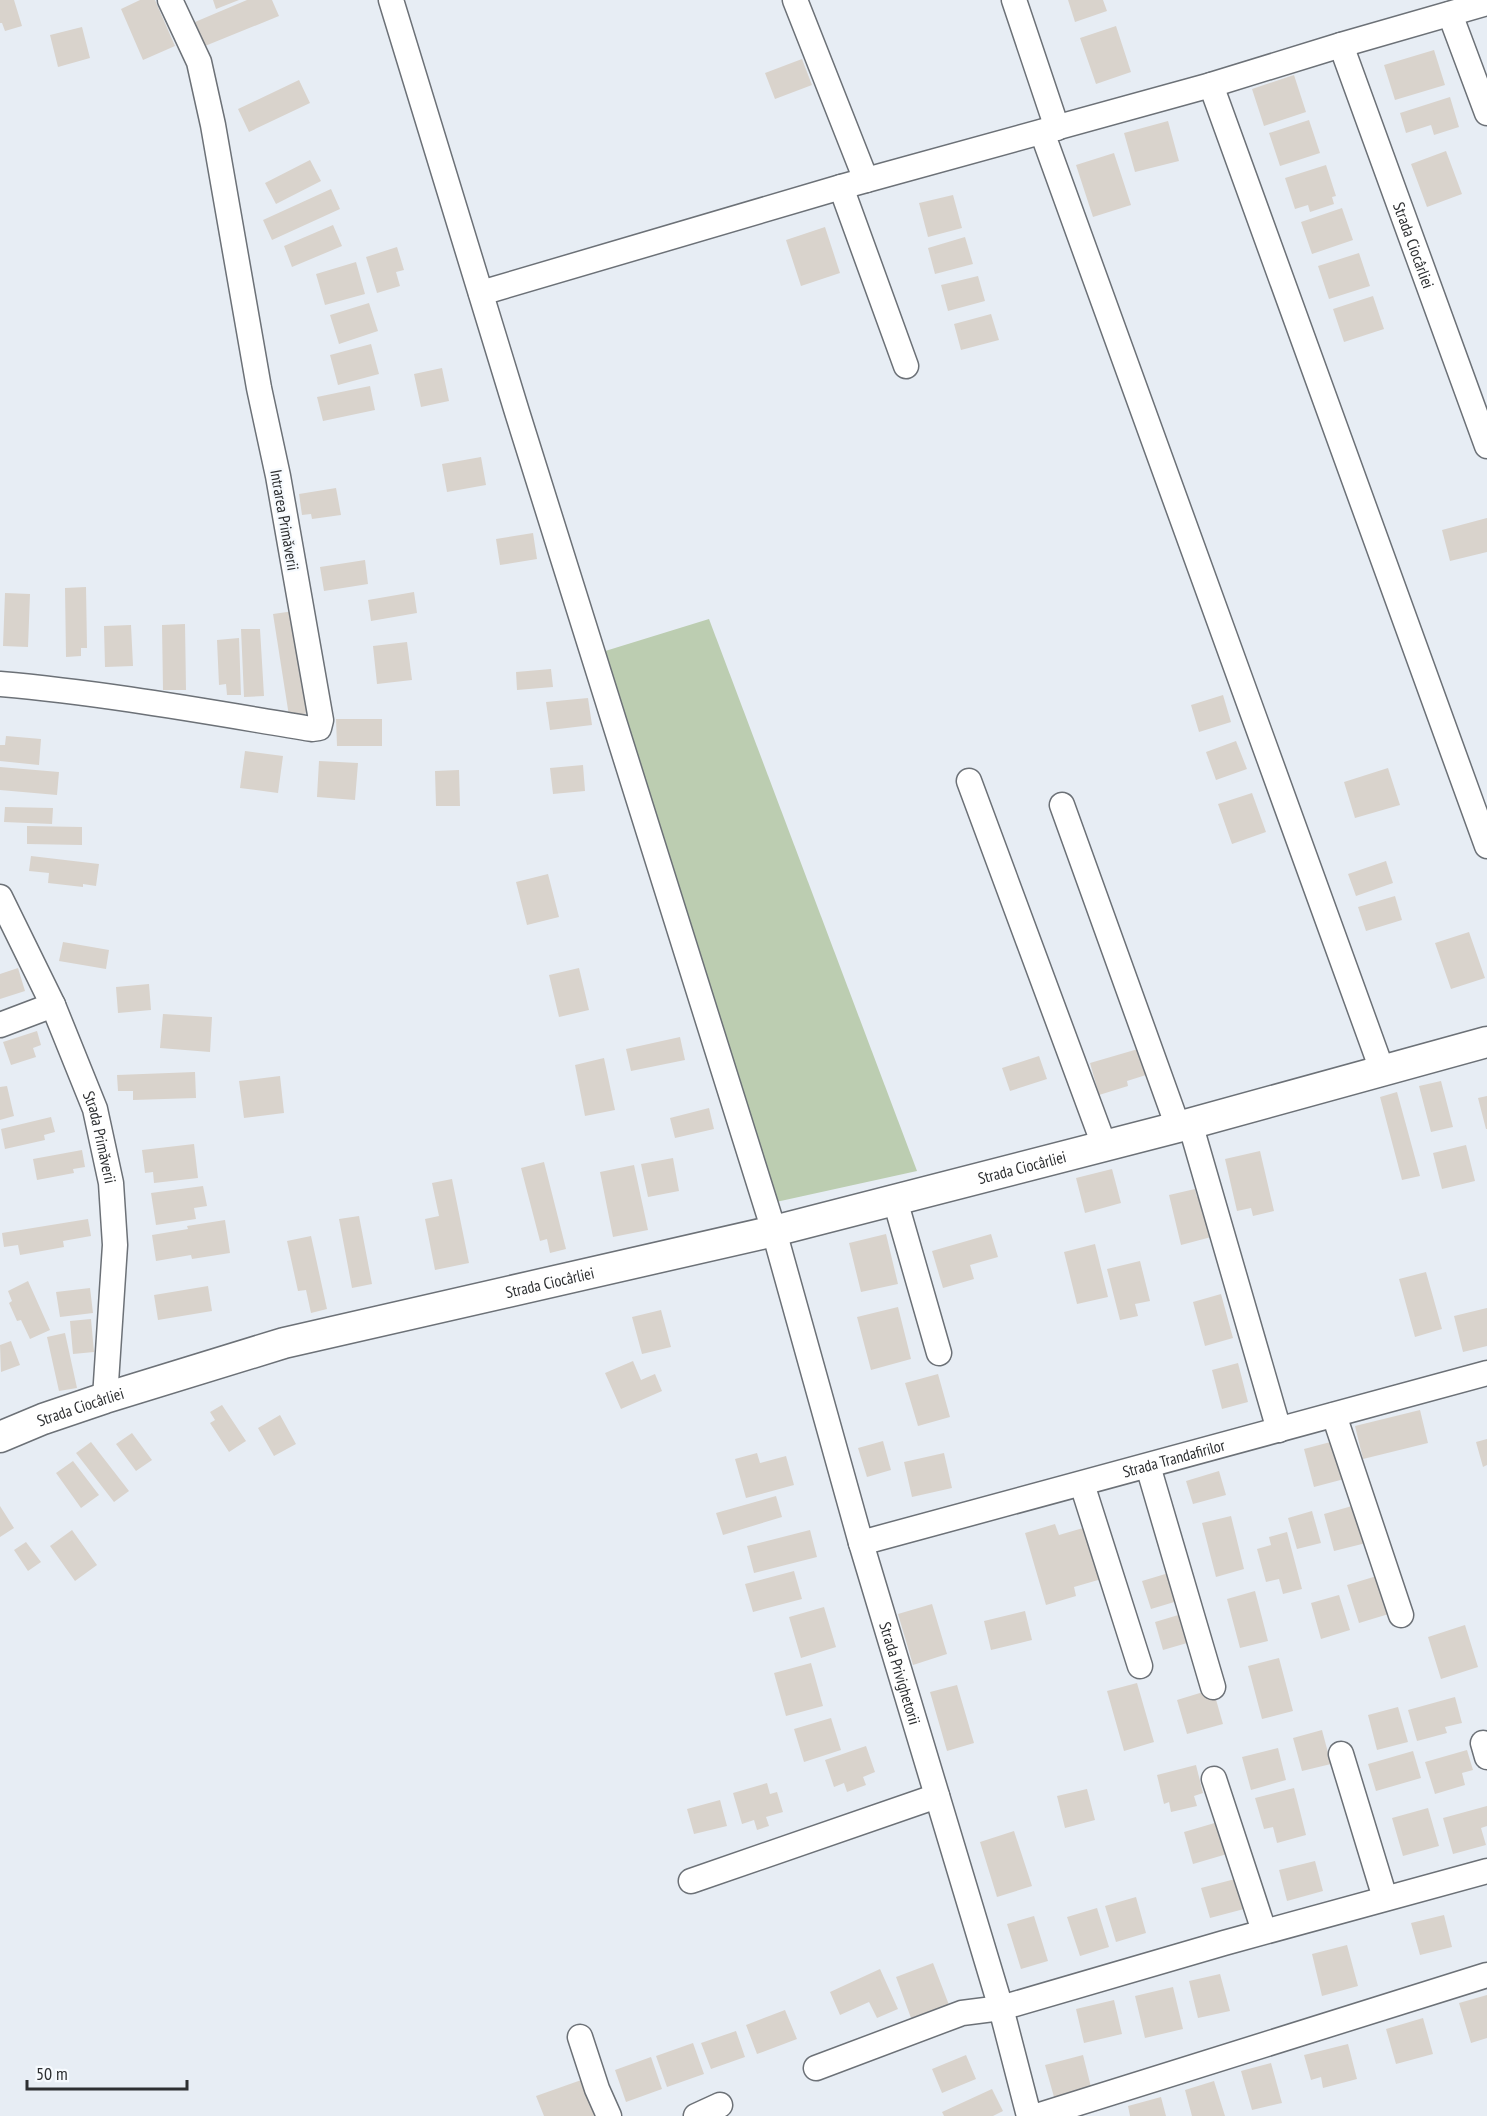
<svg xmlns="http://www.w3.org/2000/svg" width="1487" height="2116" font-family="'PT Sans Narrow',sans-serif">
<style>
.green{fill:#bccdb1}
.building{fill:#d9d3cc}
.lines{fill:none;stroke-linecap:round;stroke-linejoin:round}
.minor-casing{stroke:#6c7177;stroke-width:27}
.tertiary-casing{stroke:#6c7177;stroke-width:33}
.minor{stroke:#fff;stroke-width:24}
.tertiary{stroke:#fff;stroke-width:30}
.labels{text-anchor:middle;stroke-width:4.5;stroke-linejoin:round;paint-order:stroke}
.street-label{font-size:16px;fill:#2d2f31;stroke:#f6fafe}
</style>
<rect width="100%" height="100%" fill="#e7edf4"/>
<path class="green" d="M709,619L917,1171L776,1202L602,652Z"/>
<path class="building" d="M0,0H14L22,26L5,31L2,23H0Z
M140,0H155L175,46L143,60L121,9Z
M213,0H239L216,9Z
M247,0H272L279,16L205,46L195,22Z
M1068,0H1103L1107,11L1075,22Z
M1116,26L1131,72L1096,84L1080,38Z
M82,27L90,58L58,67L50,35Z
M1434,50L1445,85L1395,100L1384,65Z
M802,59L812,85L775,99L765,73Z
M1294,75L1306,112L1264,126L1252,89Z
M299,80L310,103L249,132L238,109Z
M1450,97L1459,127L1434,135L1431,125L1406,133L1400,113Z
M1309,120L1320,153L1280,166L1269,133Z
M1168,121L1179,161L1135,172L1124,133Z
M1446,151L1462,194L1427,207L1411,164Z
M1114,153L1131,205L1093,217L1076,165Z
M310,160L321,181L276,204L265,183Z
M1326,165L1336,196L1332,197L1334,204L1310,212L1308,205L1295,209L1285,178Z
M331,189L340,209L272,240L263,220Z
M953,195L962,228L928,237L919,203Z
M1342,208L1353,240L1312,254L1301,222Z
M333,225L342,246L292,267L284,246Z
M825,227L840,273L801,286L786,240Z
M965,237L973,264L935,274L928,248Z
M397,247L404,270L396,272L400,286L377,293L366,257Z
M1359,253L1370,286L1329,299L1318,266Z
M356,262L365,294L325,305L316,274Z
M978,276L985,301L948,311L941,285Z
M1373,296L1384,329L1344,342L1333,309Z
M369,303L378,331L339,344L330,315Z
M991,314L999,340L961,350L954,324Z
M371,344L379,374L338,385L330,355Z
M442,368L449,401L421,407L414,374Z
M370,386L375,410L323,421L317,397Z
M481,457L486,485L447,492L442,464Z
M336,488L341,515L312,519L311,514L302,515L299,494Z
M1487,518V552L1450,561L1442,530Z
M533,533L537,559L500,565L496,539Z
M365,560L368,584L324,591L320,567Z
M86,587L87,648H81V656L66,657L65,588Z
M414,592L417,613L371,621L368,600Z
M5,593L30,594L28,647L3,646Z
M294,611L310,713L289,716L273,614Z
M185,624L186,690H163L162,625Z
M131,625L133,666L105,667L104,626Z
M241,629H260L264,696L244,697Z
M239,638L241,695H227L226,684L219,685L217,640Z
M407,642L412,680L377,684L373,646Z
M551,669L553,687L517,690L516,672Z
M1223,695L1231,722L1199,732L1191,705Z
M588,698L592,725L550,730L546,702Z
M336,719H382V746H337Z
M6,736L41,739L39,765L0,761V745H5Z
M1236,741L1247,769L1216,780L1206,752Z
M245,751L283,756L278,793L240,788Z
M319,761L358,763L355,800L317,797Z
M583,765L585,791L553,794L550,768Z
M0,767L59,772L57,795L0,790Z
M1388,768L1400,805L1355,818L1344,782Z
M459,770L460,806H436L435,771Z
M1252,793L1266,832L1232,844L1218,804Z
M5,807L53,808L52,824L4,822Z
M27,826L82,827V845L27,844Z
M31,856L99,864L96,886L83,884V887L48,883L49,873L29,871Z
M1386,861L1393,883L1356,896L1348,874Z
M548,874L559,917L527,925L516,882Z
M1395,896L1402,920L1366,931L1358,907Z
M1469,932L1485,978L1451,989L1435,943Z
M63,942L109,950L106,969L59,961Z
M18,968L25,991L0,999V974Z
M579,968L589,1010L559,1017L549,975Z
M149,984L151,1010L118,1013L116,987Z
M163,1014L212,1017L210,1052L160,1048Z
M37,1031L41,1045L33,1048L36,1057L11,1065L3,1042Z
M680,1037L685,1060L631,1071L626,1049Z
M1138,1049L1146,1075L1127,1081L1128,1086L1099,1095L1090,1063Z
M1039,1056L1047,1079L1010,1091L1002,1068Z
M604,1058L615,1110L585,1116L575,1065Z
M195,1072L196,1098L133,1100V1091H118L117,1075Z
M280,1076L284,1113L244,1118L239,1081Z
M1441,1081L1453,1127L1431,1132L1419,1086Z
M7,1086L14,1116L0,1120V1087Z
M1397,1092L1420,1176L1402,1180L1380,1097Z
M1487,1096V1129H1486L1478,1098Z
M709,1108L714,1129L675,1138L670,1118Z
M51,1117L55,1132L44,1135L45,1140L5,1149L1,1129Z
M194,1144L198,1178L154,1183L153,1172L145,1173L142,1150Z
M1466,1145L1475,1181L1442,1189L1433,1153Z
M82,1150L85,1167L73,1169L74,1173L37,1180L33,1159Z
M1260,1151L1274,1211L1253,1216L1251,1208L1237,1211L1225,1159Z
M673,1158L679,1191L648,1197L641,1164Z
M544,1162L566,1249L550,1253L547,1239L540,1241L521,1168Z
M634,1165L648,1230L613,1237L600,1172Z
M1112,1169L1121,1203L1085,1213L1076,1178Z
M452,1179L469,1263L435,1270L425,1219L439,1216L432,1183Z
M203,1186L207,1206L194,1208L196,1219L156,1225L151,1193Z
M1195,1189L1197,1197L1205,1195L1215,1236L1181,1245L1169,1195Z
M359,1216L372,1284L352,1288L339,1219Z
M88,1219L91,1236L63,1241L64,1247L20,1255L18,1245L4,1247L2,1233Z
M225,1220L230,1253L192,1259L191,1255L156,1261L152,1235L188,1229L187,1226Z
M886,1234L898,1284L861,1292L849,1243Z
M991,1234L998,1257L970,1265L974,1279L943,1288L932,1251Z
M311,1236L327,1309L311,1313L306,1290L298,1291L287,1241Z
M1095,1244L1108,1297L1077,1304L1064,1252Z
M1140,1261L1150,1301L1135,1304L1138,1316L1120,1320L1107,1269Z
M1426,1272L1442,1329L1415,1337L1399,1279Z
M28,1281L50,1330L30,1339L21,1320L17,1321L9,1303L12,1301L8,1291Z
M208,1286L212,1311L158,1320L154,1295Z
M90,1288L93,1313L60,1317L56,1292Z
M1221,1294L1233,1338L1205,1346L1193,1302Z
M898,1307L911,1359L871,1370L857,1317Z
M1487,1308V1346L1463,1352L1454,1316Z
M661,1310L671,1347L642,1354L632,1317Z
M91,1319L94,1352L73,1354L70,1321Z
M65,1333L77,1388L59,1391L47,1337Z
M11,1341L20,1365L1,1372L0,1345Z
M633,1361L641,1380L655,1374L662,1391L621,1409L605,1373Z
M1238,1363L1248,1402L1222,1409L1212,1370Z
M938,1374L950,1417L918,1426L905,1383Z
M222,1405L246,1441L229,1452L210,1423L215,1420L210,1412Z
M1420,1410L1428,1443L1363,1459L1355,1426Z
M280,1415L296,1444L274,1456L258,1428Z
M132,1433L152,1460L136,1471L116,1444Z
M1487,1439V1465L1483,1467L1476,1442Z
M1338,1440L1348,1478L1314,1487L1304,1449Z
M883,1441L891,1470L867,1477L858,1448Z
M91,1442L129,1491L114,1502L76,1453Z
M757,1453L760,1463L786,1456L794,1485L746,1498L735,1459Z
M944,1453L952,1488L912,1497L904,1462Z
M73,1461L99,1495L81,1508L56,1473Z
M1219,1471L1226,1495L1193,1504L1186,1481Z
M776,1496L782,1517L723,1535L716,1513Z
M1359,1504L1370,1542L1334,1551L1324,1514Z
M0,1506L14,1528L0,1537Z
M1312,1511L1321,1543L1297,1549L1288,1518Z
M1231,1516L1244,1569L1216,1577L1202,1523Z
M1055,1524L1059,1535L1090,1526L1105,1578L1074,1587L1076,1596L1046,1605L1025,1533Z
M72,1530L97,1565L75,1581L50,1546Z
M810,1530L817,1557L754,1573L747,1546Z
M1287,1532L1302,1589L1283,1594L1279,1579L1266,1582L1257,1549L1271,1545L1269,1537Z
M26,1542L41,1562L28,1571L14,1550Z
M794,1571L802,1599L753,1612L745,1584Z
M1172,1572L1181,1600L1151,1609L1142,1581Z
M1380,1575L1392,1613L1359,1623L1347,1585Z
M1255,1591L1268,1641L1240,1648L1227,1599Z
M1339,1595L1350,1630L1321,1639L1311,1603Z
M932,1604L947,1654L913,1665L898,1614Z
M824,1607L836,1647L801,1658L789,1617Z
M1025,1611L1032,1640L991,1650L984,1621Z
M1185,1613L1194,1641L1163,1650L1155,1622Z
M1465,1625L1478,1667L1441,1679L1428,1637Z
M1279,1658L1293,1711L1262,1719L1248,1666Z
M811,1663L823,1706L786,1716L774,1673Z
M1137,1683L1154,1742L1124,1751L1107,1691Z
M957,1685L974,1743L947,1751L930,1692Z
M1213,1689L1223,1724L1187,1734L1177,1700Z
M1455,1697L1462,1723L1445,1727L1447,1733L1417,1741L1408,1710Z
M1398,1707L1408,1742L1377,1750L1368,1715Z
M831,1718L841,1750L804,1762L794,1729Z
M1322,1730L1331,1764L1302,1771L1293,1738Z
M866,1746L875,1772L863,1777L866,1785L847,1792L844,1783L834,1787L825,1760Z
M1278,1748L1286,1780L1251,1790L1242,1757Z
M1467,1750L1473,1770L1462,1773L1465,1785L1435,1794L1425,1762Z
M1413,1751L1421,1778L1376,1791L1368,1764Z
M1196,1765L1203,1793L1194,1796L1197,1806L1171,1812L1169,1802L1164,1804L1157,1775Z
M767,1783L770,1794L777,1792L783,1812L766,1817L769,1826L757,1830L754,1820L742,1824L733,1793Z
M1294,1788L1306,1835L1277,1843L1273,1827L1264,1829L1255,1798Z
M1087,1789L1095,1820L1065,1828L1057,1796Z
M720,1800L727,1826L694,1834L687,1809Z
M1487,1806V1826L1481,1828L1486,1845L1453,1854L1443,1818Z
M1428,1808L1439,1846L1403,1856L1392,1818Z
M1218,1822L1227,1854L1193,1864L1184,1832Z
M1014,1831L1032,1886L997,1897L980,1842Z
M1315,1861L1323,1891L1287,1901L1279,1870Z
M1235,1879L1244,1909L1210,1918L1201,1888Z
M1136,1897L1146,1933L1116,1942L1105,1906Z
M1097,1908L1109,1947L1080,1956L1067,1917Z
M1444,1915L1452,1947L1420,1955L1411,1923Z
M1034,1916L1048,1961L1021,1969L1007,1924Z
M1347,1945L1358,1986L1322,1996L1312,1954Z
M933,1963L949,2005L911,2018L896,1977Z
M880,1969L898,2009L877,2018L869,2002L840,2015L830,1992Z
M1220,1974L1230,2011L1198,2018L1189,1981Z
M1173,1987L1183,2029L1145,2038L1135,1996Z
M1487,1995V2038L1471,2043L1459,2003Z
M1114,2000L1122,2034L1084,2043L1076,2009Z
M785,2010L797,2039L757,2054L746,2025Z
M1423,2018L1433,2054L1396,2064L1386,2029Z
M736,2031L745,2057L711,2069L701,2043Z
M693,2043L704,2074L667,2087L656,2056Z
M1348,2044L1357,2079L1323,2088L1321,2077L1311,2080L1304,2055Z
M966,2055L976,2079L942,2093L932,2069Z
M1083,2055L1091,2087L1054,2097L1045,2065Z
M651,2057L662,2089L626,2102L615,2070Z
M1271,2063L1282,2103L1252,2110L1241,2071Z
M587,2078L600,2114L594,2116H544L536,2096Z
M1214,2081L1225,2116H1192L1185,2090Z
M992,2089L1003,2111L993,2116H944L942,2112Z
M1161,2097L1166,2116H1130L1128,2106Z"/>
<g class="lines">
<defs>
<g id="minor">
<path id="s1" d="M391,0L517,412L774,1231L861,1543L1001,2008L1029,2116"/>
<path d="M795,0L866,180"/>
<path d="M1014,0L1057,128"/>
<path d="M1450,14L1487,113"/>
<path id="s2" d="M1341,45L1487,446"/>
<path d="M1211,85L1487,846"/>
<path d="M1042,132L1382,1070"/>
<path d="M841,187L906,366"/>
<path d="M481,293L841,187L1211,85L1341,45L1487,3"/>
<path d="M0,684C105,693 208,712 312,729L319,728L321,720L278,476L259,388L213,125L199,62L170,0"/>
<path d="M969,781L1104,1145"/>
<path d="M1062,805L1178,1127"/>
<path id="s3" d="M0,897L53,1005L95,1109L111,1183L115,1245L105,1398"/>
<path d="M0,1025L53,1005"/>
<path d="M1190,1123L1279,1430"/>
<path d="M895,1200L939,1353"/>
<path d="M1334,1415L1401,1615"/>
<path d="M1148,1466L1213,1687"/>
<path d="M1082,1484L1140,1666"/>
<path id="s4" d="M861,1543L1487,1373"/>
<path d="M1483,1743L1487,1757"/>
<path d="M1341,1754L1385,1898"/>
<path d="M1214,1779L1264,1931"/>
<path d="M691,1881L937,1796"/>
<path d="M580,2037L597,2089L609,2116"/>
<path d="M816,2068L962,2013L1001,2008L1224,1943L1487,1871"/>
<path d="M696,2116L720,2105"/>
<path d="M1037,2116L1487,1975"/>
</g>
<g id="tertiary">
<path id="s5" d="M0,1437L43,1419L105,1398L284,1343L774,1231L1178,1127L1487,1042"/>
</g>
</defs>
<use href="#minor" class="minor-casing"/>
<use href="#tertiary" class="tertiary-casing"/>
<use href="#minor" class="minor"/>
<use href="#tertiary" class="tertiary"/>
</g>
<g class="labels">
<g class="street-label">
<text dy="6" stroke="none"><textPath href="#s2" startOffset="213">Strada Ciocârliei</textPath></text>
<text transform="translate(285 520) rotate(80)" y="6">Intrarea Primăverii</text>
<text dy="6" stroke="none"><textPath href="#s3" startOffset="261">Strada Primăverii</textPath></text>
<text dy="6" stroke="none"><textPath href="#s5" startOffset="1058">Strada Ciocârliei</textPath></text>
<text dy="6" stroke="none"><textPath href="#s5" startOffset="572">Strada Ciocârliei</textPath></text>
<text dy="6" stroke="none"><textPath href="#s5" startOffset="86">Strada Ciocârliei</textPath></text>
<text dy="6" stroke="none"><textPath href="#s4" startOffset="324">Strada Trandafirilor</textPath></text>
<text dy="6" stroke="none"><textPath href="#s1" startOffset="1749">Strada Privighetorii</textPath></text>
</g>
</g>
<path d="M27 2080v9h160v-9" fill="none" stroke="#2d2f31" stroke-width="3"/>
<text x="36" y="2080" font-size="18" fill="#2d2f31" stroke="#f6fafe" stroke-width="4.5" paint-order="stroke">50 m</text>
</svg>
